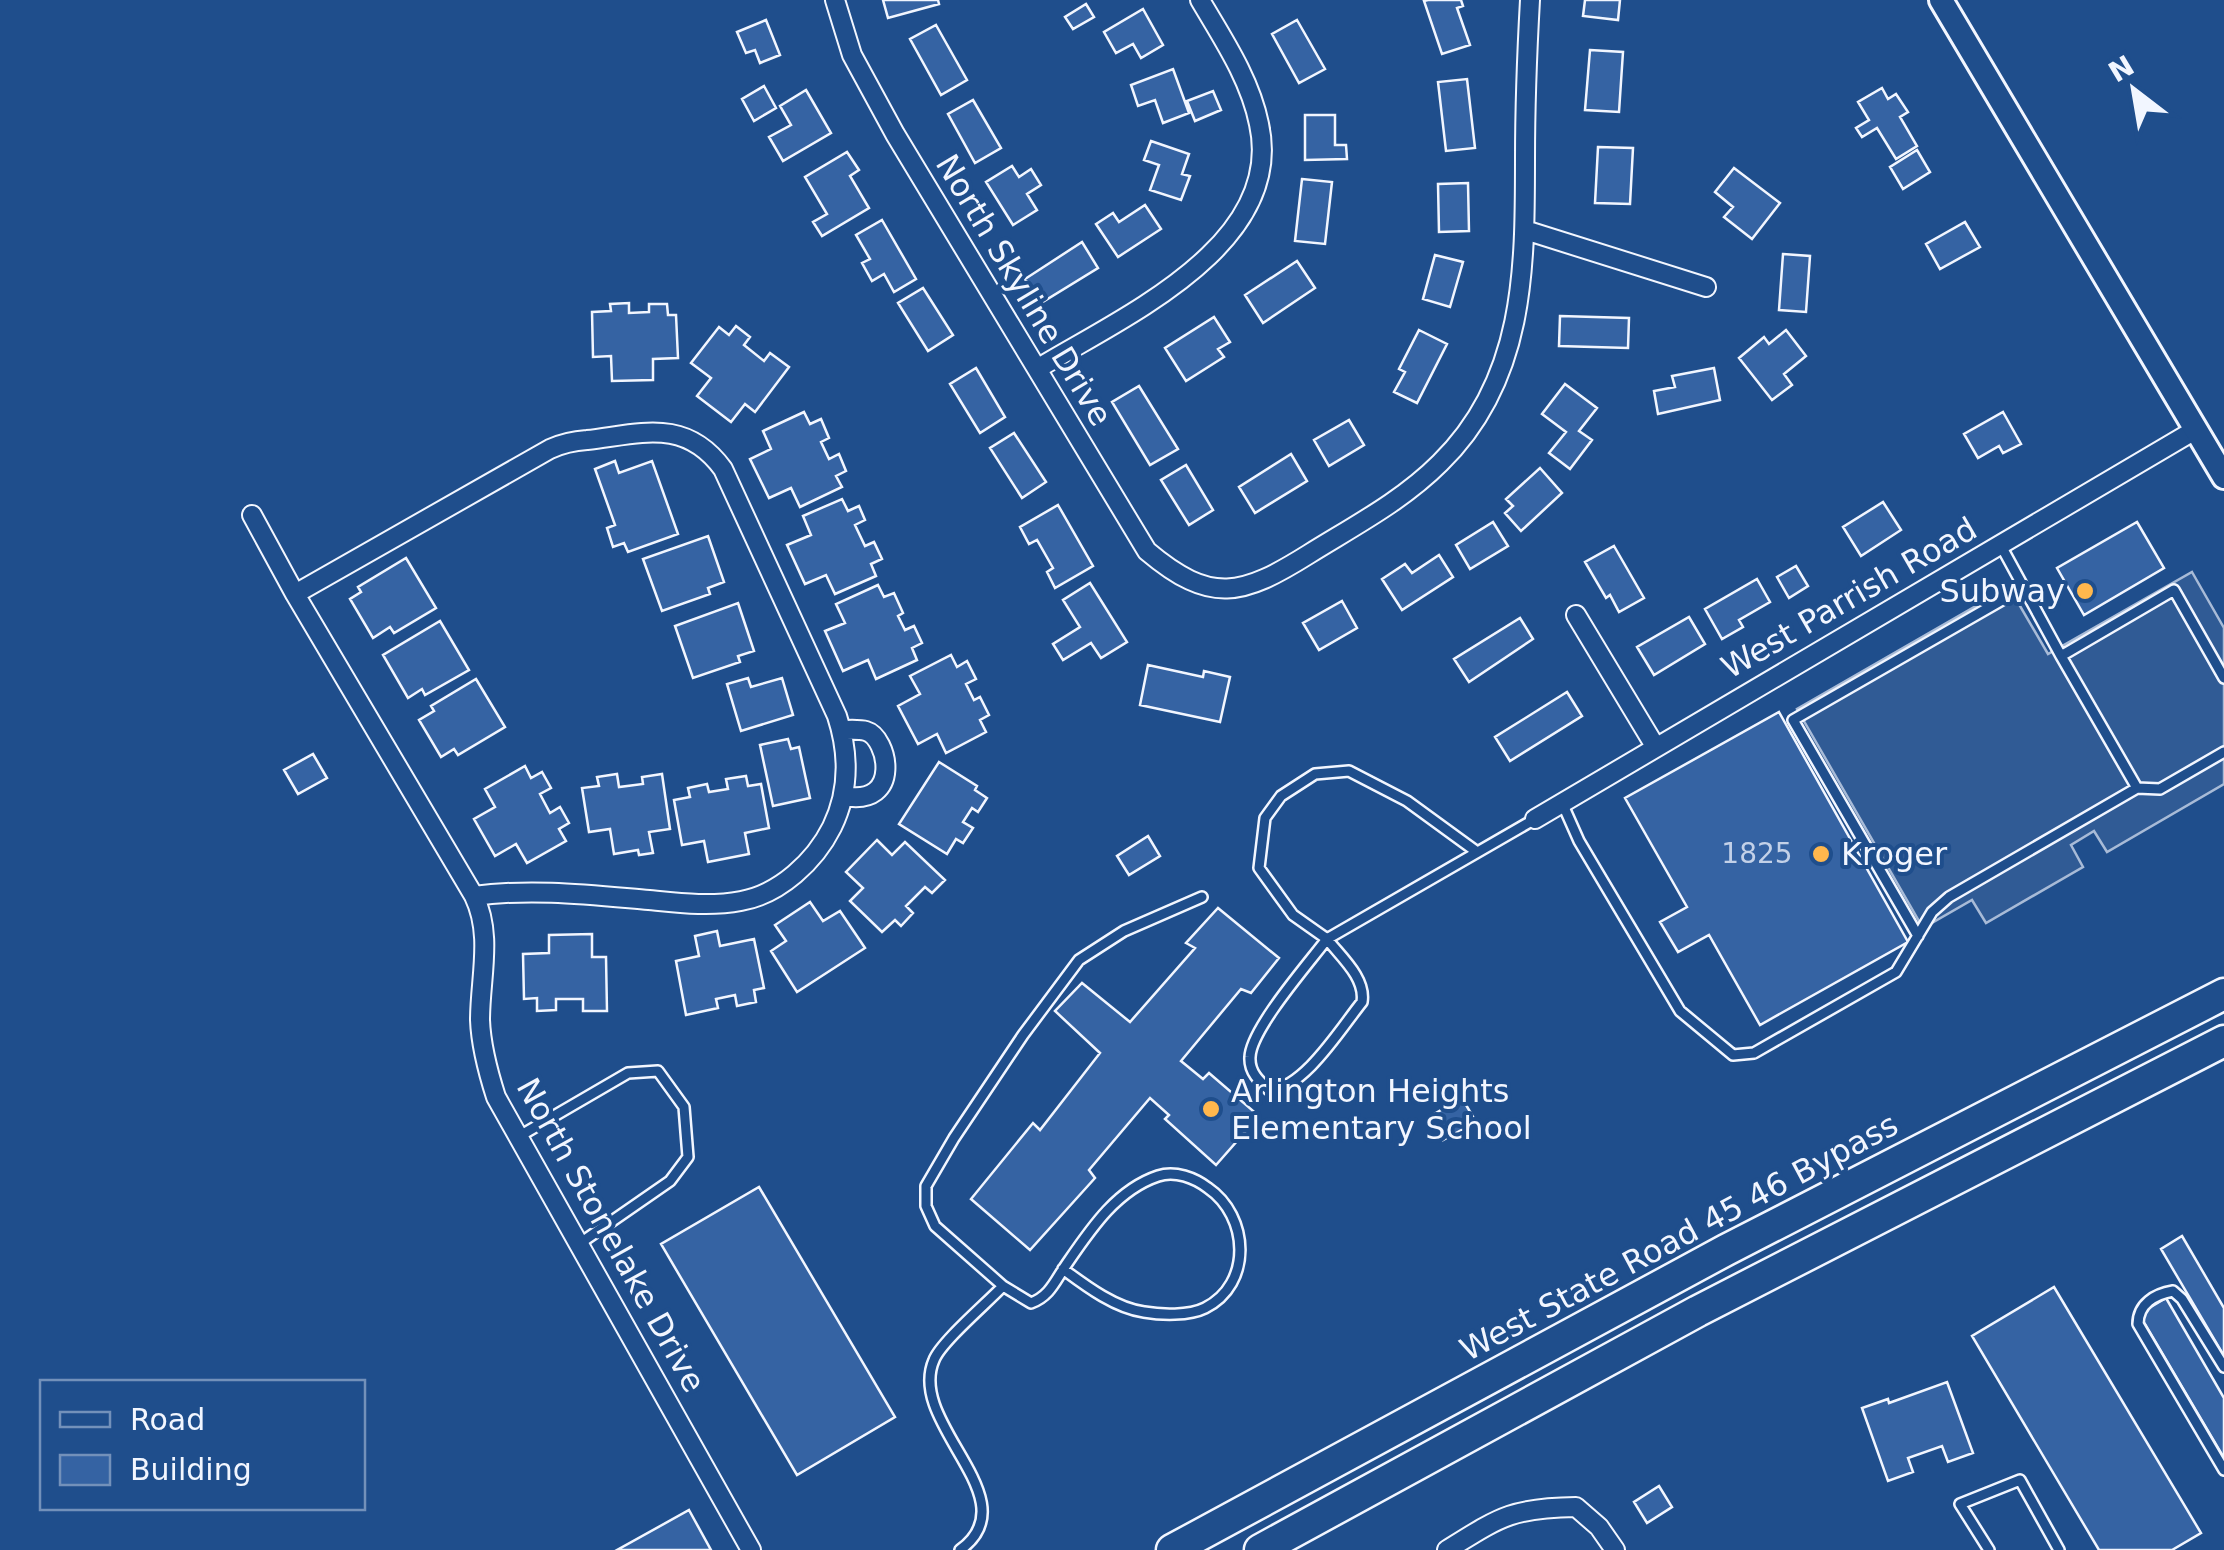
<svg xmlns="http://www.w3.org/2000/svg" width="2224" height="1550" font-family="'DejaVu Sans',sans-serif">
<style>
.built{fill:#305b95;stroke:#a8bbd7;stroke-width:2.5}
.building{fill:#3563a3;stroke:#f2f6ff;stroke-width:2.5}
.lines{fill:none;stroke-linecap:round;stroke-linejoin:round}
.service-casing{stroke:#f2f6ff;stroke-width:14}
.minor-casing{stroke:#f2f6ff;stroke-width:22}
.tertiary-casing{stroke:#f2f6ff;stroke-width:28}
.trunk-casing{stroke:#f2f6ff;stroke-width:35}
.service{stroke:#1f4e8c;stroke-width:9}
.minor{stroke:#1f4e8c;stroke-width:18}
.tertiary{stroke:#1f4e8c;stroke-width:22}
.trunk{stroke:#1f4e8c;stroke-width:30}
.poi-dot{fill:#ffb74d;stroke:#1f4e8c;stroke-width:4}
.labels{text-anchor:middle;stroke-width:8;stroke-linejoin:round;paint-order:stroke}
.number-label{font-size:28px;fill:#c3d1e8}
.street-label{font-size:32px;fill:#f2f6ff;stroke:#1f4e8c}
.poi-label{font-size:32px;fill:#f2f6ff;stroke:#1f4e8c;text-anchor:start}
</style>
<rect width="100%" height="100%" fill="#1f4e8c"/>
<path class="built" d="M2192,572L2224,628V784L2107,852L2094,831L2071,845L2083,867L1986,923L1972,900L1923,928L1797,709L2009,587L2048,654Z"/>
<path class="building" d="M883,0H938L939,4L888,18Z
M1428,0H1461L1463,6L1457,8L1470,45L1442,54L1424,1Z
M1585,0H1620L1618,20L1583,16Z
M1086,4L1094,17L1073,29L1065,17Z
M1143,9L1163,45L1141,58L1133,44L1116,53L1104,32Z
M766,20L780,55L760,63L755,50L746,53L737,32Z
M1297,20L1325,69L1299,83L1272,34Z
M936,25L967,80L941,95L910,39Z
M1590,50L1623,52L1619,112L1585,110Z
M1173,69L1189,113L1163,123L1155,100L1138,106L1131,85Z
M1467,79L1475,148L1446,151L1438,82Z
M764,86L776,108L754,121L742,99Z
M1882,88L1888,99L1896,94L1908,112L1900,117L1917,146L1896,159L1877,128L1862,137L1856,128L1869,120L1858,102Z
M806,90L831,133L783,161L769,137L791,125L780,106Z
M1213,91L1221,110L1195,121L1187,101Z
M973,100L1001,148L975,163L948,114Z
M1305,115H1335V145H1346L1347,159L1305,160Z
M1151,141L1189,154L1182,174L1190,176L1181,200L1150,190L1159,165L1144,160Z
M1598,147L1633,148L1630,204L1595,203Z
M1917,150L1930,172L1903,189L1890,167Z
M847,152L859,170L850,176L869,208L822,236L813,222L827,214L805,177Z
M1012,166L1019,177L1031,169L1041,185L1027,194L1037,210L1013,225L986,182Z
M1734,168L1780,203L1752,239L1724,217L1733,207L1715,192Z
M1302,179L1332,182L1325,244L1295,241Z
M1468,183L1469,231L1439,232L1438,184Z
M1145,205L1161,229L1118,257L1096,224L1113,213L1119,222Z
M882,220L916,279L894,292L884,274L872,281L862,263L870,259L856,235Z
M1965,222L1980,247L1940,269L1926,244Z
M1082,242L1098,268L1041,303L1025,279Z
M1783,254L1810,256L1806,312L1779,310Z
M1435,255L1463,262L1450,307L1423,299Z
M1297,261L1315,288L1263,323L1245,295Z
M923,288L953,335L928,351L898,303Z
M629,303V313L649,312V304H667L668,315H676L678,358L653,359V380L612,381L611,356L593,357L592,312L611,311L610,304Z
M1560,316L1629,318L1628,348L1559,346Z
M1214,317L1230,342L1218,349L1224,357L1186,381L1165,348Z
M736,326L750,337L744,345L764,361L770,353L789,367L755,412L745,404L731,422L697,396L711,378L691,363L719,327L729,335Z
M1419,330L1447,344L1417,403L1394,392L1405,372L1399,369Z
M1786,330L1806,356L1784,374L1792,385L1772,400L1739,358L1764,337L1769,344Z
M976,368L1005,417L980,433L950,384Z
M1714,368L1720,400L1658,414L1654,391L1675,387L1672,376Z
M1565,384L1597,408L1579,431L1592,440L1570,469L1549,453L1566,432L1542,414Z
M1139,386L1178,449L1150,465L1112,402Z
M804,412L810,424L821,419L829,438L821,442L829,459L839,454L846,471L836,476L842,487L800,507L791,488L769,498L750,459L771,449L763,431Z
M2003,412L2021,444L2003,453L1999,446L1978,458L1964,434Z
M1349,420L1364,445L1329,466L1314,440Z
M1014,433L1046,482L1022,498L990,448Z
M1291,454L1307,481L1255,513L1239,487Z
M615,461L619,473L652,461L678,534L628,552L624,543L613,547L607,528L615,525L595,469Z
M1186,465L1213,510L1189,525L1161,480Z
M1540,468L1562,493L1521,531L1505,513L1513,506L1506,499Z
M842,499L848,511L859,506L865,520L855,525L865,546L874,542L882,559L871,564L876,576L835,594L826,575L805,584L787,545L811,535L803,516Z
M1883,502L1901,530L1861,556L1843,527Z
M1058,505L1093,566L1055,588L1047,572L1053,568L1037,540L1029,544L1020,527Z
M1493,522L1508,546L1470,569L1456,545Z
M2137,522L2164,568L2084,615L2057,568Z
M708,536L724,582L708,588L710,594L662,611L643,559Z
M1614,546L1644,598L1619,612L1610,595L1606,598L1585,562Z
M1439,555L1453,577L1402,610L1382,579L1405,564L1412,573Z
M406,558L436,608L394,633L390,627L373,638L350,599L361,592L358,587Z
M1796,566L1808,586L1789,598L1777,577Z
M1757,579L1770,602L1739,620L1743,627L1722,639L1705,609Z
M1090,583L1127,642L1101,658L1091,643L1063,660L1053,644L1080,627L1063,600Z
M878,585L884,597L894,593L903,613L898,616L905,630L914,626L922,643L912,648L917,660L876,679L868,660L843,671L825,631L845,623L836,604Z
M1342,601L1357,628L1319,650L1303,623Z
M738,603L754,651L738,656L740,662L693,678L675,626Z
M1689,617L1705,644L1654,675L1637,647Z
M1520,618L1533,639L1469,682L1454,659Z
M440,621L469,670L425,695L422,689L408,698L383,655Z
M951,655L957,667L967,661L976,679L966,684L974,700L980,697L989,715L980,720L986,732L946,753L937,734L918,744L898,706L920,694L910,676Z
M1148,665L1203,677L1204,671L1230,677L1220,722L1140,705Z
M748,678L751,687L782,678L793,715L741,731L727,684Z
M476,679L505,727L458,755L454,749L441,757L419,720L434,711L431,706Z
M1567,692L1582,716L1510,761L1495,737Z
M1779,712L1908,942L1760,1025L1709,935L1678,952L1660,922L1687,907L1625,798Z
M788,739L791,749L799,747L810,798L773,806L760,745Z
M313,754L327,778L298,794L284,770Z
M939,762L977,786L975,790L987,798L978,812L972,808L963,822L973,828L963,843L956,839L947,854L899,824Z
M525,766L531,778L542,772L551,788L540,794L550,813L560,807L569,823L559,829L566,841L527,863L516,844L495,856L474,819L495,807L485,789Z
M617,774L619,787L643,784L642,777L662,774L670,829L649,832L653,853L639,855L638,850L614,854L610,829L589,832L582,788L599,786L597,777Z
M746,776L748,786L761,784L769,828L745,833L749,854L708,862L704,841L682,845L674,800L690,797L688,788L707,784L709,792L728,789L726,779Z
M1148,836L1160,856L1129,875L1117,856Z
M877,840L892,855L905,842L945,880L932,893L925,887L906,906L913,913L901,926L895,920L882,932L850,901L863,888L846,872Z
M810,902L823,921L840,911L865,948L797,992L771,951L786,941L775,925Z
M1218,908L1279,958L1251,993L1241,989L1181,1061L1203,1079L1209,1073L1259,1116L1216,1165L1165,1119L1169,1115L1150,1098L1089,1170L1095,1178L1030,1250L971,1199L1033,1123L1040,1130L1100,1053L1055,1011L1082,983L1130,1022L1195,948L1186,943Z
M717,931L720,946L754,939L764,988L754,990L756,1002L737,1006L735,995L716,999L718,1008L686,1015L676,961L699,956L695,936Z
M592,934V957H606L607,1011H583V999H556V1010L537,1011V998L524,999L523,954L549,953V935Z
M1462,1098L1476,1122L1443,1140L1429,1117Z
M759,1187L895,1417L797,1475L661,1244Z
M2182,1236L2224,1308V1356L2161,1249Z
M2054,1287L2201,1533L2172,1550H2099L1972,1336Z
M2166,1298L2224,1398V1458L2139,1314Z
M1947,1382L1973,1453L1948,1462L1942,1446L1908,1458L1913,1472L1888,1481L1862,1408L1888,1399L1889,1403Z
M1659,1486L1672,1507L1647,1523L1634,1502Z
M689,1510L711,1550H617Z"/>
<g class="lines">
<defs>
<path id="service" d="M2000,544L2061,656L2174,590L2224,678
M2061,656L2137,788
M1563,805L1579,841L1680,1011L1733,1055L1754,1053L1896,972L1932,912L1949,897L2137,788L2160,789L2224,752
M1477,852L1407,801L1349,771L1315,774L1281,796L1265,818L1259,868L1293,915L1327,939L1535,819
M1918,936L1793,720L2023,588
M1327,939C1341,957 1366,978 1362,1002C1341,1028 1303,1090 1269,1090C1259,1081 1249,1072 1250,1057C1251,1029 1308,964 1327,939Z
M518,1137L628,1073L658,1071L684,1107L688,1157L670,1181L579,1244
M1003,1286L1031,1303C1050,1296 1055,1281 1066,1265C1090,1230 1116,1190 1158,1176C1175,1170 1195,1178 1208,1188C1249,1216 1253,1284 1205,1308C1189,1316 1161,1315 1144,1312C1115,1308 1086,1286 1063,1269
M2224,1367L2182,1299L2173,1291C2155,1294 2138,1304 2138,1324L2224,1470
M960,1550C1031,1499 906,1424 934,1360C941,1342 987,1303 1003,1286L935,1226L926,1206V1186L954,1138L1023,1035L1079,960L1124,931L1202,897
M1989,1550L1960,1504L2020,1480L2059,1550"/>
<path id="minor" d="M835,0L852,55L895,134L1147,551C1211,605 1242,596 1309,554C1354,526 1402,501 1440,463C1525,380 1525,270 1525,159C1525,106 1527,53 1530,0
M1525,230L1706,287
M1037,369C1120,318 1286,246 1259,124C1250,79 1223,39 1200,0
M252,515L295,594L474,896C493,935 480,978 480,1020C481,1047 488,1072 496,1097L751,1550
M295,594L550,449C563,443 572,441 587,440C640,434 685,417 723,469L837,716C849,753 850,790 832,827C815,861 780,894 741,901C710,907 679,903 649,900C591,895 532,888 474,896
M1576,615L1655,746
M841,730C849,730 859,729 866,731C888,737 903,807 844,796
M1535,819L2195,430
M1447,1550C1500,1517 1511,1508 1576,1507L1599,1527L1615,1550"/>
<path id="tertiary" d="M1941,0L2224,477"/>
<path id="trunk" d="M1172,1550L1726,1250L2224,994
M1260,1550L1698,1311L2224,1041"/>
</defs>
<use href="#service" class="service-casing"/>
<use href="#minor" class="minor-casing"/>
<use href="#tertiary" class="tertiary-casing"/>
<use href="#trunk" class="trunk-casing"/>
<use href="#service" class="service"/>
<use href="#minor" class="minor"/>
<use href="#tertiary" class="tertiary"/>
<use href="#trunk" class="trunk"/>
</g>
<g class="poi-dot">
<circle cx="2085" cy="591" r="10"/>
<circle cx="1821" cy="854" r="10"/>
<circle cx="1211" cy="1109" r="10"/>
</g>
<g class="labels">
<g class="number-label">
<text x="1757" y="863">1825</text>
</g>
<g class="street-label">
<text transform="translate(1024 290) rotate(59)" y="11">North Skyline Drive</text>
<text transform="translate(1849 598) rotate(-30)" y="11">West Parrish Road</text>
<text transform="translate(611 1235) rotate(61)" y="11">North Stonelake Drive</text>
<text transform="translate(1679 1237) rotate(-28)" y="11">West State Road 45 46 Bypass</text>
</g>
<g class="poi-label">
<text x="2065" y="602" text-anchor="end">Subway</text>
<text x="1841" y="865">Kroger</text>
<text x="1231" y="1102">Arlington Heights<tspan x="1231" dy="37">Elementary School</tspan></text>
</g>
</g>
<rect x="40" y="1380" width="325" height="130" fill="#1f4e8c" stroke="#7391ba" stroke-width="2.5"/>
<rect x="60" y="1412" width="50" height="15" fill="#1f4e8c" stroke="#7391ba" stroke-width="2.5"/>
<text x="130" y="1430" font-size="30" fill="#f2f6ff">Road</text>
<rect x="60" y="1455" width="50" height="30" fill="#3563a3" stroke="#7391ba" stroke-width="2.5"/>
<text x="130" y="1480" font-size="30" fill="#f2f6ff">Building</text>
<g transform="translate(2134 90) rotate(329)" stroke="#1f4e8c" stroke-width="8" paint-order="stroke">
<path d="M0-8L18 38L0 25L-18 38Z" fill="#f2f6ff"/>
<text y="-15" font-size="28" font-weight="bold" text-anchor="middle" fill="#f2f6ff">N</text>
</g>
</svg>
